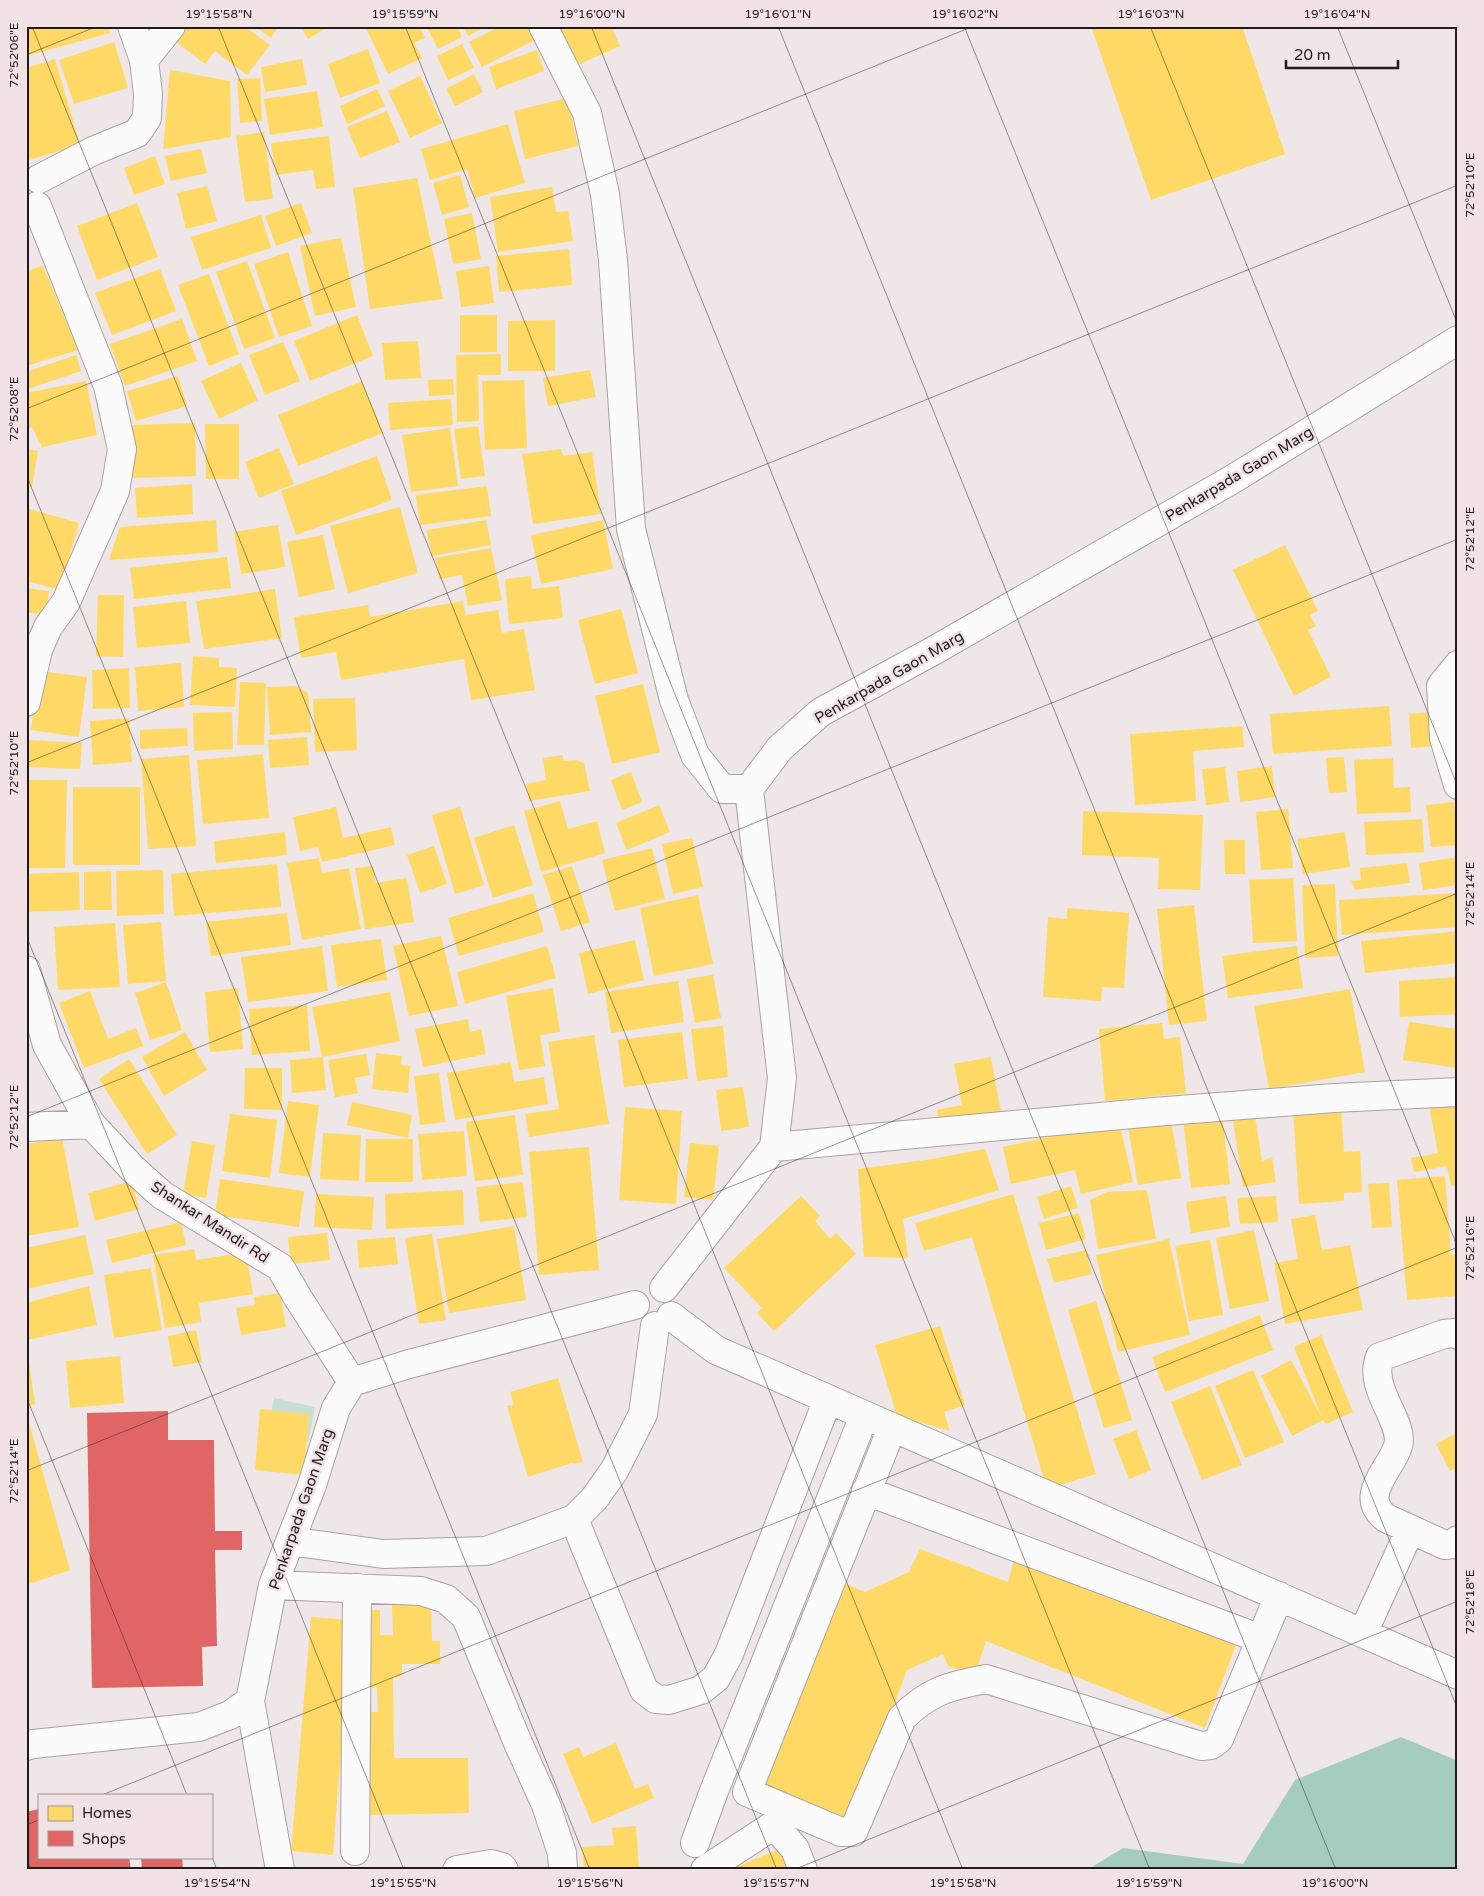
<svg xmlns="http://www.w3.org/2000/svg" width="1484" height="1896" font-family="'Varela Round',sans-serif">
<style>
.green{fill:#c7dfd3}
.forest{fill:#a5cdbb}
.homes{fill:#ffd966}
.shops{fill:#e06666}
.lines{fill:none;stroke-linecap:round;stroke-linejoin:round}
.minor-casing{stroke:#a8a2a3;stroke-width:30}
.minor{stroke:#fcfbfb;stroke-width:28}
.ticks{fill:none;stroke:#211b1c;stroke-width:1;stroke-opacity:0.45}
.labels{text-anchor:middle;stroke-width:5;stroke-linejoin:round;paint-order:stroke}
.street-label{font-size:15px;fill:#211b1c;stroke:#f1e2e5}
.neatline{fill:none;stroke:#211b1c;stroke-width:2}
.ticks-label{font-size:12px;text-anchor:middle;fill:#211b1c}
</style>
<rect width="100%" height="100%" fill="#eee6e7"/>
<path class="green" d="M274,1398L315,1407L308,1442L267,1433Z"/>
<path class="forest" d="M1401,1737L1458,1761V1870H1087L1123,1848L1243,1864L1295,1780Z"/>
<path class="homes" d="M26,26H108L110,33L26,56Z
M185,26H244L270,45L247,75L215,51L205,64L175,41Z
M254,26H279L271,38Z
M300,26H330L308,39Z
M365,26H419L425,38L414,43L422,58L388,74Z
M426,26H457L462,37L438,49Z
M463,26H482L483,28L468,36Z
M501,26H529L535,40L482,67L469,42Z
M553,26H611L620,46L571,68Z
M1091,26H1242L1285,154L1151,200Z
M114,42L128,88L74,104L59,60Z
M462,44L474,68L448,80L437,56Z
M368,49L380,83L340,98L328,64Z
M537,50L544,71L496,89L489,67Z
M55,59L80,145L26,161V68Z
M302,59L307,85L265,92L261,67Z
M170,70L230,81L231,137L163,149Z
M474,74L483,92L455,106L446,89Z
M420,76L442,123L410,138L388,91Z
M260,78L262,121L240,123L237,79Z
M377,89L385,106L347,124L340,106Z
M317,91L323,127L270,135L264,99Z
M567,98L578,146L525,159L514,111Z
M387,111L400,142L360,158L347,127Z
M508,124L525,183L475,198L467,169L430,180L421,149Z
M264,132L273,199L245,202L236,136Z
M329,136L335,187L316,189L313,170L276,175L271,143Z
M201,149L207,173L171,181L165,156Z
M155,156L165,184L134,195L124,168Z
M460,175L469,207L442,215L433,183Z
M417,178L443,299L370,309L353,188Z
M207,186L217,221L186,229L177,193Z
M552,187L556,212L568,211L573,241L498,252L490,197Z
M137,203L158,257L97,280L77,226Z
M301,203L312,233L276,246L265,216Z
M472,213L481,259L453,264L444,219Z
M261,215L271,248L202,270L191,237Z
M341,238L356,307L315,316L300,246Z
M569,249L572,285L499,292L496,256Z
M288,252L312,326L279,337L254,264Z
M247,261L275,338L244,349L216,272Z
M43,266L78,350L26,366V271Z
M489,266L494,303L461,307L456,271Z
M160,269L176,311L112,335L95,293Z
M209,274L239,354L209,366L178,285Z
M357,315L373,356L310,381L294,341Z
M460,315H497V352H460Z
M182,319L197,361L125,386L110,344Z
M555,320V371H508V321Z
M418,341L421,378L385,380L382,343Z
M283,342L300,381L265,395L249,355Z
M501,354V375H478L479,421L457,422L456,355Z
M76,355L81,371L28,389L26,372Z
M241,363L258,400L219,419L201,381Z
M590,370L596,397L548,406L543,378Z
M178,376L187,406L136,421L127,391Z
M453,379L454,395L429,396L428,380Z
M524,380L527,448L485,450L482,381Z
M86,381L97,435L42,447L32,427L26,430V393Z
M362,381L383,433L298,466L278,415Z
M451,399L453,425L390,430L388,403Z
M195,423L196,476L133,478L132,425Z
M205,424H239V479H206Z
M478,426L485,476L461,479L454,429Z
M450,428L458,486L411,492L402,435Z
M279,448L294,484L259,498L245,462Z
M26,449L38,451L32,487L26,486Z
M561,449L563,456L592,452L601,514L533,524L522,454Z
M377,456L392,500L296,535L281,491Z
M192,484L193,514L137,518L135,488Z
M487,486L491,516L420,525L416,495Z
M400,507L418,573L348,593L330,526Z
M26,508L79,523L60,590L26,581Z
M216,520L218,552L109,560L120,527Z
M486,520L491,545L432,556L426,530Z
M603,520L613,569L541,584L531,535Z
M278,525L285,567L241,574L234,532Z
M323,535L335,589L299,597L287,542Z
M1285,545L1318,611L1310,615L1316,626L1308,630L1331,677L1294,696L1233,570Z
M491,548L502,600L468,606L462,575L440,579L435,558Z
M227,557L231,588L134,599L130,568Z
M531,576L532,589L559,586L563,618L509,624L505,579Z
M26,582L30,583L28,588L49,591L46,615L26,612Z
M275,589L282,638L204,649L196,601Z
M98,595H124L123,657L96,656Z
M186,601L190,643L137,648L133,607Z
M463,601L466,615L498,610L502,633L524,629L535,690L471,700L464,659L341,680L336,652L301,658L294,617L368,605L370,617Z
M621,609L638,673L595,684L578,620Z
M193,656L219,658V667L237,668L235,707L190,705Z
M181,663L184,707L138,711L135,667Z
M129,668L130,708L93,709L92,670Z
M39,671L87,677L79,737L31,730Z
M240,682L266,683L264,745H237Z
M643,684L660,752L612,764L595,696Z
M295,686L308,693L311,732L270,735L267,687Z
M355,698L357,750L315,752L313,699Z
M1389,706L1392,746L1273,754L1270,714Z
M232,712L233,749L194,751L193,713Z
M1432,712L1435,746L1411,748L1409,714Z
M129,718L132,762L93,765L90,721Z
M1242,726L1244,747L1193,751L1196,801L1135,805L1130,734Z
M187,728L188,746L140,749V730Z
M307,737L309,765L270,768L268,740Z
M28,740L82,743L80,769L27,767Z
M263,754L269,818L203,824L197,760Z
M189,755L196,846L148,849L141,759Z
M562,755L564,761L576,760L584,763L590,791L529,801L526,784L546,780L543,758Z
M1344,757L1347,792L1329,793L1326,758Z
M1393,758L1394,788L1410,787L1411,812L1357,814L1354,760Z
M1272,766L1275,797L1240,802L1237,771Z
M1225,767L1229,802L1206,805L1202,769Z
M631,772L642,802L622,810L611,780Z
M26,780H67L65,868H26Z
M73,787H140V865H73Z
M560,801L568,829L597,821L605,853L541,872L524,811Z
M1454,802L1458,845L1431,847L1426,805Z
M659,805L670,832L627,850L616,823Z
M336,807L343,838L391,827L395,845L322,862L318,847L300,851L293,817Z
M460,807L484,885L455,894L432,815Z
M1288,809L1293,868L1261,870L1256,812Z
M1083,811L1203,815L1200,890L1158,889L1159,858L1082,855Z
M1422,819L1424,852L1366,855L1364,822Z
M514,825L533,885L493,898L474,838Z
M285,832L287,855L216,863L214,841Z
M1345,832L1350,867L1303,874L1297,839Z
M692,838L703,887L673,894L662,844Z
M1224,840H1245V874H1225Z
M434,846L447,884L420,893L407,855Z
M652,848L665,899L615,911L602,860Z
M1458,857V885L1423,890L1419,863Z
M319,858L322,873L349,868L361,929L302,940L287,863Z
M1407,863L1410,883L1355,890L1351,881L1361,880L1360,868Z
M277,864L281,907L174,916L171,874Z
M373,866L376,883L407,878L414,922L365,929L355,868Z
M572,866L590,922L561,931L543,875Z
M163,870L164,914L117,916L116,871Z
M111,871L112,910H84V872Z
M79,872L80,910L26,912V874Z
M1293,878L1297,941L1253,943L1249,880Z
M1335,884L1338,956L1305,958L1302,885Z
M533,893L544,932L459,956L448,918Z
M1458,893V927L1342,935L1339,900Z
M698,895L713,964L654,976L640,908Z
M1194,905L1207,1021L1169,1025L1157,909Z
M1067,908L1129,913L1124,988L1102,987L1101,1001L1043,997L1048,917L1067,919Z
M287,913L291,945L211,956L206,922Z
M161,922L166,981L128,984L123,925Z
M115,923L120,987L58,990L54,927Z
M1458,931V963L1365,973L1361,941Z
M441,936L458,1006L409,1016L393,946Z
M381,939L387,980L337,987L331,945Z
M635,940L644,980L588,994L579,953Z
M322,946L328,991L248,1002L241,957Z
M547,946L556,978L465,1004L457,972Z
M1297,946L1303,988L1228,998L1222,956Z
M713,975L721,1018L695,1023L687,979Z
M1458,977V1014L1400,1017L1399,981Z
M678,981L684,1022L611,1033L605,992Z
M166,982L182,1030L150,1040L135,993Z
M238,988L243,1049L210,1052L205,992Z
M553,988L560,1032L540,1035L545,1066L519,1070L506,996Z
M1350,989L1365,1072L1269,1089L1254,1006Z
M90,991L108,1039L136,1028L143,1046L84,1068L59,1003Z
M390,992L400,1041L322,1057L312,1007Z
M307,1005L310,1051L252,1055L249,1009Z
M468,1019L470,1032L481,1029L486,1054L423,1067L415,1029Z
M1409,1022L1458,1029V1068L1403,1060Z
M1162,1023L1164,1039L1180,1037L1186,1093L1105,1101L1099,1029Z
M723,1026L728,1077L697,1081L691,1029Z
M185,1032L207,1070L164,1096L142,1057Z
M682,1032L688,1079L624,1087L618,1040Z
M594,1035L609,1124L529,1137L525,1114L559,1109L548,1042Z
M376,1053L402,1056L401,1065L410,1066L408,1093L372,1089Z
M366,1054L370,1075L355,1078L358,1093L335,1097L328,1060Z
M323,1057L326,1090L292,1093L290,1060Z
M991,1057L1002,1118L940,1129L937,1110L962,1105L954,1064Z
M129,1059L177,1135L147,1154L99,1079Z
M511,1062L514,1082L544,1077L548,1104L455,1120L447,1073Z
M245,1068H282V1110L244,1109Z
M439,1073L445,1122L420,1125L414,1076Z
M743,1087L749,1127L721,1131L716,1090Z
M288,1101L319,1105L310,1177L279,1173Z
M1458,1101V1185L1451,1186L1447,1166L1414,1172L1411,1158L1438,1153L1429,1106Z
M352,1102L412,1115L408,1138L347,1125Z
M625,1107L682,1111L676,1204L619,1200Z
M1341,1107L1344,1152L1360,1151L1362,1192L1344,1193V1201L1299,1204L1293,1109Z
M230,1114L277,1120L270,1178L222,1171Z
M1222,1114L1230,1184L1191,1188L1183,1119Z
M515,1115L523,1175L475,1181L466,1122Z
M1255,1117L1262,1161L1272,1157L1276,1182L1243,1187L1233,1121Z
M1171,1120L1181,1178L1138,1185L1128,1127Z
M1119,1121L1133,1182L1081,1194L1075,1170L1011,1184L1003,1147Z
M464,1131L467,1176L422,1180L418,1134Z
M323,1133L361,1135L359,1181L320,1179Z
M62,1138L79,1227L26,1236V1144Z
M366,1139H413V1182H365Z
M192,1141L215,1145L206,1198L183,1194Z
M690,1143L719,1146L713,1200L684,1197Z
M589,1147L599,1270L539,1275L529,1152Z
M985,1149L999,1190L903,1219L908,1258L864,1257L858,1169L926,1160Z
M1445,1176L1451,1255L1458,1254V1296L1407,1300L1397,1180Z
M220,1179L304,1191L299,1227L215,1215Z
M132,1181L139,1209L95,1221L88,1193Z
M523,1182L527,1217L480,1222L476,1187Z
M1389,1183L1392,1227L1372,1228L1368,1184Z
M1071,1186L1078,1208L1044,1219L1037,1197Z
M463,1190L464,1225L386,1229L385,1194Z
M1147,1190L1156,1239L1098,1249L1090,1200L1107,1192Z
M316,1194L374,1197L372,1230L314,1227Z
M1013,1194L1096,1474L1047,1489L972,1237L924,1251L915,1223Z
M801,1196L820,1216L815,1221L830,1239L836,1233L856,1254L774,1331L757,1313L762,1308L724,1268Z
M1226,1196L1230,1227L1191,1233L1186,1202Z
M1276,1196L1278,1222L1240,1224L1237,1198Z
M1079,1213L1086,1239L1046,1250L1039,1223Z
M1315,1215L1322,1250L1350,1245L1363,1310L1285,1324L1274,1263L1298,1259L1291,1219Z
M181,1222L186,1245L112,1263L106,1240Z
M514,1226L526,1300L449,1313L437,1239Z
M1254,1230L1269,1301L1230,1309L1216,1238Z
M327,1233L330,1260L291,1264L288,1237Z
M432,1234L446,1320L419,1324L405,1238Z
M85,1235L94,1274L26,1289V1248Z
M395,1237L398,1264L359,1268L357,1240Z
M1169,1239L1190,1335L1118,1352L1096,1255Z
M1210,1240L1223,1315L1189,1321L1175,1246Z
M194,1249L196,1260L246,1252L253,1294L199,1303L201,1322L165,1328L153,1255Z
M1086,1250L1092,1274L1054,1283L1047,1259Z
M151,1268L162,1330L114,1338L104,1275Z
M89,1286L97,1325L26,1340V1303Z
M280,1293L286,1327L241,1335L236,1308L255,1305L254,1297Z
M1096,1301L1132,1420L1104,1428L1068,1310Z
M1260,1315L1273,1350L1165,1392L1152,1357Z
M940,1326L965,1405L944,1412L950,1431L897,1416L875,1345Z
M196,1330L202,1362L173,1367L168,1336Z
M1321,1335L1353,1412L1326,1424L1323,1420L1292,1436L1261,1376L1291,1360L1322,1418L1294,1347Z
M26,1355H28L35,1404L26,1406Z
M120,1356L124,1403L70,1408L66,1361Z
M1253,1370L1284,1442L1245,1458L1215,1386Z
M558,1378L583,1462L573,1464L572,1463L528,1477L507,1406L514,1405L510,1392Z
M1210,1386L1242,1465L1202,1480L1171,1402Z
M260,1409L309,1414L304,1475L255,1470Z
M26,1412L70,1570L26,1585Z
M1136,1430L1151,1470L1129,1479L1113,1439Z
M1458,1432V1467L1450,1471L1436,1444Z
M920,1549L1008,1582L1017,1549L1237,1642L1205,1728L986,1641L975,1675L948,1666L943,1654L907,1670L848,1827L753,1783L843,1583L865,1592L909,1572Z
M431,1603L432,1641H440V1664H402V1676L393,1677L394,1758H468L469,1813L368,1815L366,1712H378L377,1687L365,1688L364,1610H380V1635H393L392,1604Z
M311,1617L351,1620L333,1855L291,1851Z
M616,1743L635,1789L648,1784L654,1798L592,1824L563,1754L579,1747L583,1757Z
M636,1826L639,1870H584L582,1847L614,1845L612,1828Z
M787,1846L795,1866L786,1870H729Z"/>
<path class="shops" d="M168,1411V1440H214L215,1531H242V1550H215L217,1646L202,1647L203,1686L92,1688L87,1413Z
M39,1809V1857H129L131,1870H26V1812Z
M141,1857H182L183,1870H142Z"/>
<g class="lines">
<defs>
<path id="minor" d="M132,26L144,60
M543,26L587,113L605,194L613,260L631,529L674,700L695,755L722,789H749
M39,179L93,151L137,133L147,118L148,94L144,60L171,26
M1458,665L1441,686L1444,738L1458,785
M26,702L38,650L48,627L66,602L115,491L122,449L108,386L37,206
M26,970L47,1045L91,1124
M26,1127L91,1124L133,1169L162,1195L280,1267L298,1298L352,1382
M774,1147L1154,1112L1334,1098L1458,1092
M664,1288L774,1147L782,1078L749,789L780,748L821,712L933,651L1233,479L1458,340
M671,1316L716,1350L1458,1675
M1458,1335L1454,1333L1444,1334L1380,1357C1367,1389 1405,1421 1398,1446C1391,1469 1357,1496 1386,1518L1445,1545L1453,1544L1458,1540
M892,1428L747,1792L841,1832H853L902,1718C929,1691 949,1686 986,1679L1201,1746L1211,1745L1219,1739L1279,1596
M866,1491L1261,1639
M574,1519L644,1690L656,1699L669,1700L701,1690L716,1678L729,1654L828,1399
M290,1541L383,1554L486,1551L574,1519L594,1499L614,1471L643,1414L655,1326
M273,1585L421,1591L446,1599L466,1617L518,1743L546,1805L562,1853L563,1870
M1363,1633L1410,1530
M250,1701L280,1870
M26,1746L33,1744L199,1727L230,1715L250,1701L273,1585L312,1485L336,1408L352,1382L409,1364L635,1305
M695,1843L714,1791L864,1416
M355,1851L357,1588
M457,1870L491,1864L502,1867L504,1870
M705,1870L774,1825L795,1849L803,1870"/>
</defs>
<use href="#minor" class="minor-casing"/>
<use href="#minor" class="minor"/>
</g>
<path class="ticks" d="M32,26L777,1870M218,26L963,1870M405,26L1150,1870M591,26L1336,1870M778,26L1458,1710M964,26L1458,1248M1150,26L1458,787M1337,26L1458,325M26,55L98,26M26,409L974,26M26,474L590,1870M26,763L1458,185M26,935L404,1870M26,1117L1458,539M26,1396L187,1795M26,1471L1458,893M102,1795L1458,1247M26,1825L39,1820M211,1854L217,1870M26,1858L31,1870M793,1870L1458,1601"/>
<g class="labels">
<g class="street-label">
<text transform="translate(1239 474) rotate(-31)" y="5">Penkarpada Gaon Marg</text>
<text transform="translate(889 677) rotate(-30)" y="5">Penkarpada Gaon Marg</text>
<text transform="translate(210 1222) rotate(33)" y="5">Shankar Mandir Rd</text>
<text transform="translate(301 1509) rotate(-71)" y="5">Penkarpada Gaon Marg</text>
</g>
</g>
<rect width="1484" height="1896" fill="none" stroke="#f1e2e5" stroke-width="55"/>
<rect x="38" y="1794" width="175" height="65" fill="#f1e2e5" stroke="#9e9295"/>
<rect x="48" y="1806" width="25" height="15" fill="#ffd966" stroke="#9e9295"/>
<text x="82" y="1818" font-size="15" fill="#211b1c">Homes</text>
<rect x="48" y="1831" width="25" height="15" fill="#e06666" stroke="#9e9295"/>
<text x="82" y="1844" font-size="15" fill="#211b1c">Shops</text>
<path d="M1286 60v8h112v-8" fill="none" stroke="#211b1c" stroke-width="2.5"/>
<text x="1294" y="60" font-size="15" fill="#211b1c" stroke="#f1e2e5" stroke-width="4" paint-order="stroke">20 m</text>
<rect x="28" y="28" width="1428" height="1840" class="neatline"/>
<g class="ticks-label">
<text x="219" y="18">19°15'58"N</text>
<text x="405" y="18">19°15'59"N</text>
<text x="592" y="18">19°16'00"N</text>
<text x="778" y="18">19°16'01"N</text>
<text x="965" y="18">19°16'02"N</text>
<text x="1151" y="18">19°16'03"N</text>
<text x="1337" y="18">19°16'04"N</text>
<text transform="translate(14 55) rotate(-90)" y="4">72°52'06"E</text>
<text transform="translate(1470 185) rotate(-90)" y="4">72°52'10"E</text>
<text transform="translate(14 409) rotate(-90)" y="4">72°52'08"E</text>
<text transform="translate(1470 539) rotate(-90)" y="4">72°52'12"E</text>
<text transform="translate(14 763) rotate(-90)" y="4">72°52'10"E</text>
<text transform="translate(1470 894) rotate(-90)" y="4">72°52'14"E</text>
<text transform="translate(14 1117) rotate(-90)" y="4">72°52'12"E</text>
<text transform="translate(1470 1248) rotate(-90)" y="4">72°52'16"E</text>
<text transform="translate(14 1471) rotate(-90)" y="4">72°52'14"E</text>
<text transform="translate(1470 1602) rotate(-90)" y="4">72°52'18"E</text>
<text x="217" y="1887">19°15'54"N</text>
<text x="403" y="1887">19°15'55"N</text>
<text x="590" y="1887">19°15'56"N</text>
<text x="776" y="1887">19°15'57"N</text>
<text x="963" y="1887">19°15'58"N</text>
<text x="1149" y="1887">19°15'59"N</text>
<text x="1335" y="1887">19°16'00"N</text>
</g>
</svg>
